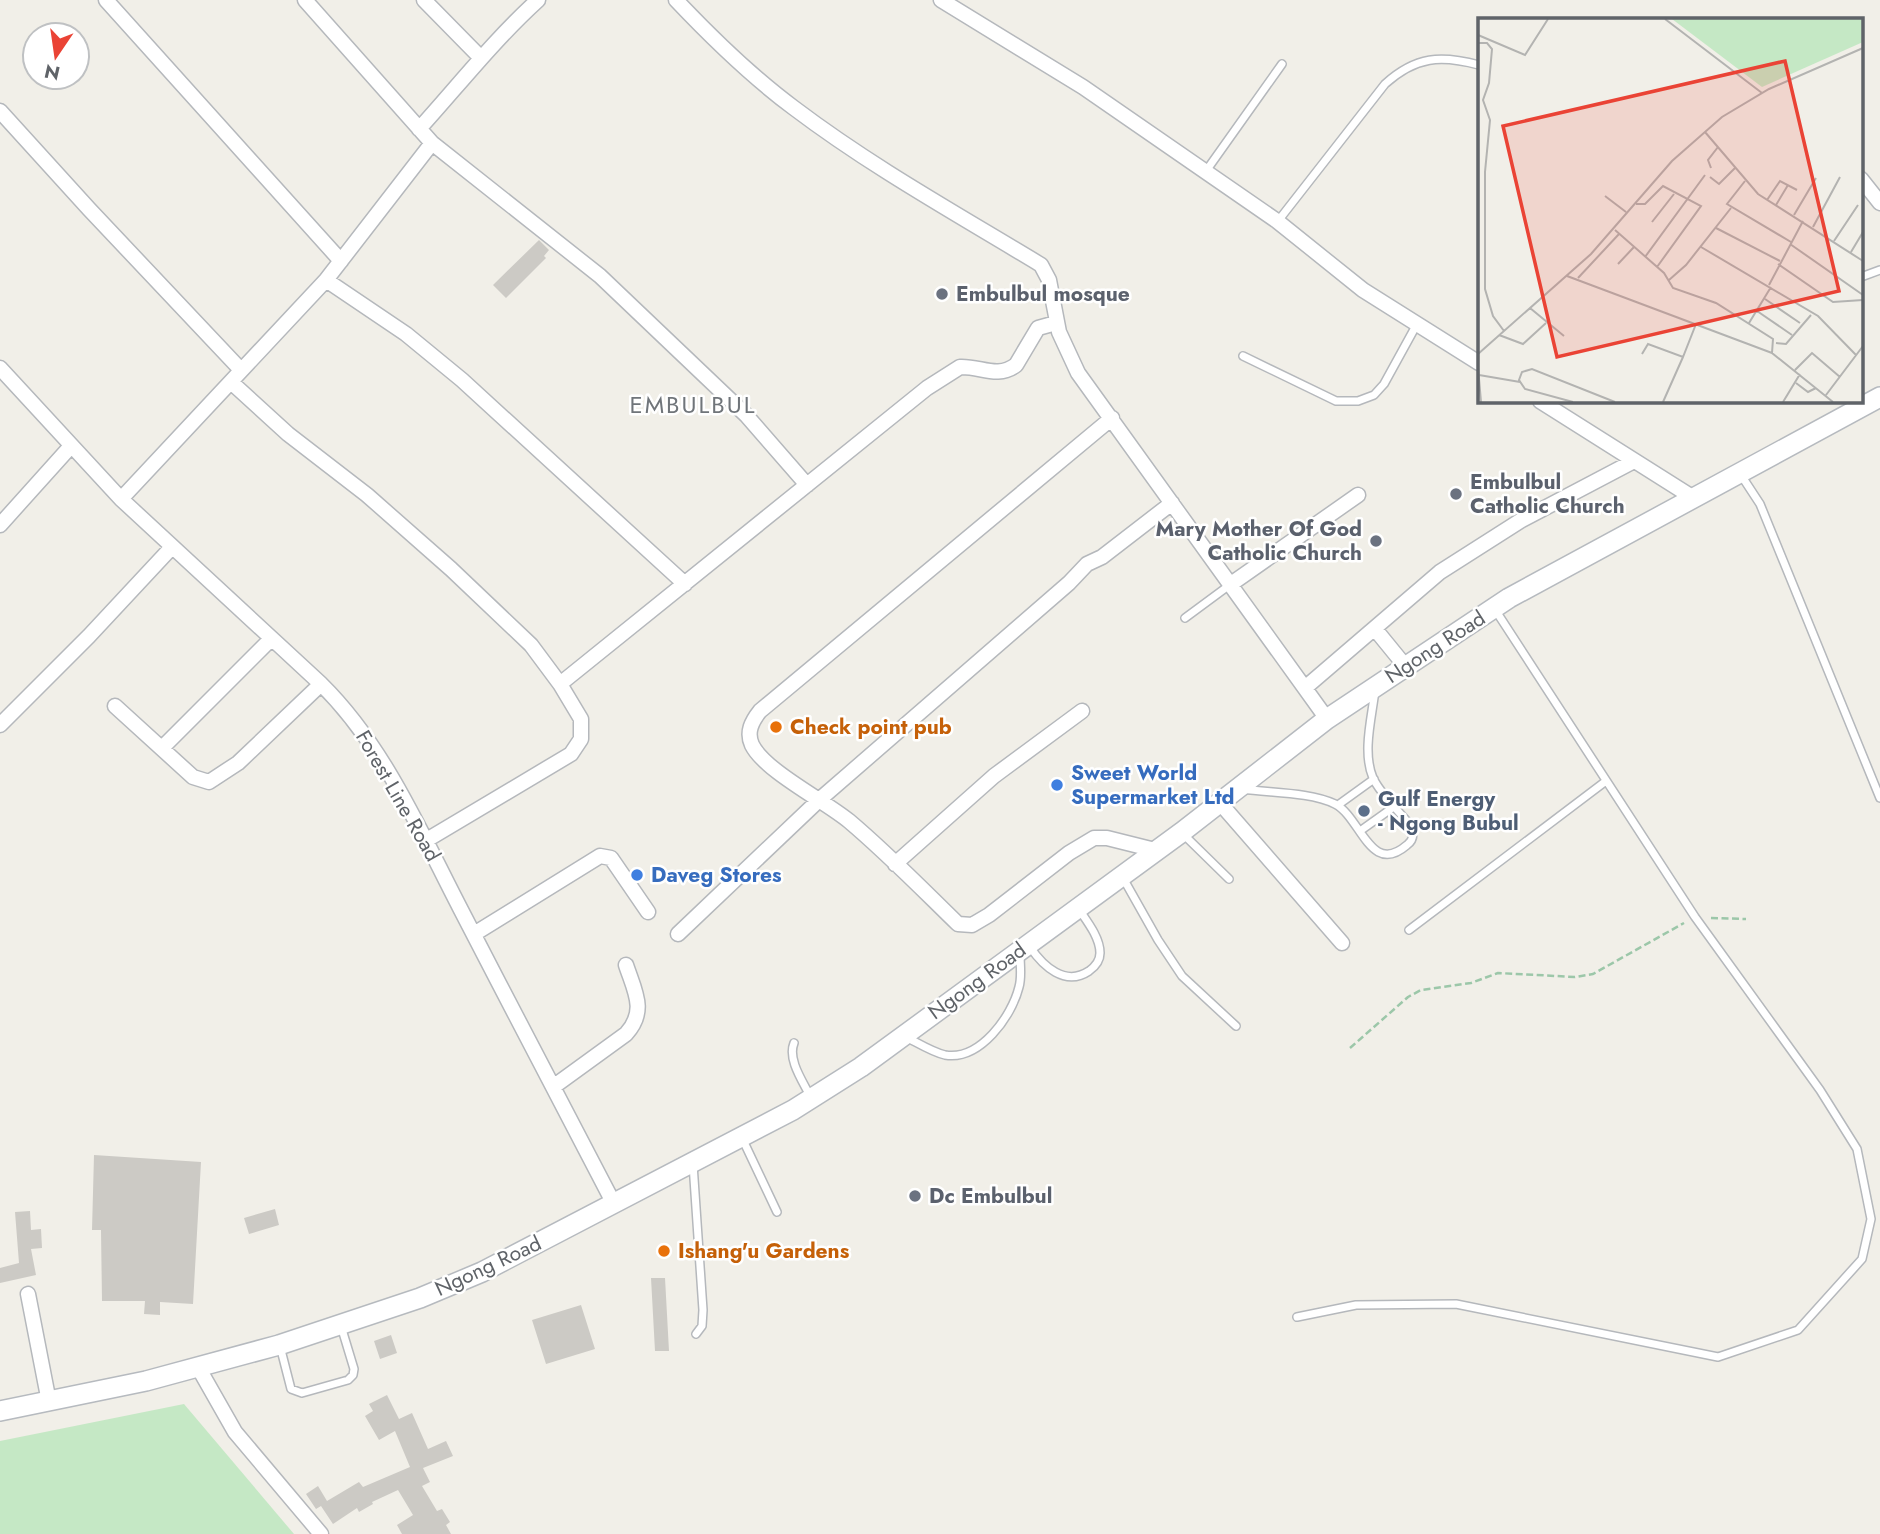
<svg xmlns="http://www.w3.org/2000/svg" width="1880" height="1534" font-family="Jost,sans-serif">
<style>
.green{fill:#c5e8c5}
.building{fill:#cccac5}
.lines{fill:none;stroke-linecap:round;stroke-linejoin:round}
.service-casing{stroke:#b5b8bc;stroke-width:10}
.minor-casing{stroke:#b5b8bc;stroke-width:17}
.secondary-casing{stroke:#b6babf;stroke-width:22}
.path{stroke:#9cc7a9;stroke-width:2.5;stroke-dasharray:7 3.5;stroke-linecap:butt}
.service{stroke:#fff;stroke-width:7}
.minor{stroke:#fff;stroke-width:14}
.secondary{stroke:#fff;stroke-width:19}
.worship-dot{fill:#6b7280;stroke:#fff;stroke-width:2.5}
.food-dot{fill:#e8710a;stroke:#fff;stroke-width:2.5}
.shop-dot{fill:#3f7fe0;stroke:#fff;stroke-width:2.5}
.service-dot{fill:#5c6f8a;stroke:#fff;stroke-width:2.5}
.labels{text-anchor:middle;stroke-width:5;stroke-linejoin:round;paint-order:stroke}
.worship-label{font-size:21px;font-weight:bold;fill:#5b616d;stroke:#fff;text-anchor:start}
.street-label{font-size:21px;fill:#5f6368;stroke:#fff}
.food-label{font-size:21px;font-weight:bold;fill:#c56008;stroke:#fff;text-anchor:start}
.shop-label{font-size:21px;font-weight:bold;fill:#366cbe;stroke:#fff;text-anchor:start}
.service-label{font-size:21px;font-weight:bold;fill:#4e5e75;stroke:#fff;text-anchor:start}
.quarter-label{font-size:24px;letter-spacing:2px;fill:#70757a;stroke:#fff}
.inset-road{fill:none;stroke:#b3b3b1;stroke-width:2}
.view{fill:#ea4335;fill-opacity:0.15;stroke:#ea4335;stroke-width:3.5}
.inset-edge{fill:none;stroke:#5f6368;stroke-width:3.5}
</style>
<rect width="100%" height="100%" fill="#f1efe8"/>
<path class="green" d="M184,1404L294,1534H0V1441Z"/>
<path class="building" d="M539,240L549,250L544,256L546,258L506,298L493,285Z
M94,1155L201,1162L193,1304L160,1302V1315L144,1314L145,1301H102L101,1230H92Z
M275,1209L279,1225L249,1234L244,1218Z
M30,1211L31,1230L41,1229L42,1248L31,1249L36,1275L0,1283V1268L19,1263L15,1212Z
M651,1278H665L669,1351H655Z
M581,1305L595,1349L546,1364L532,1320Z
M391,1335L397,1353L380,1359L374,1341Z
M387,1395L399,1419L412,1413L428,1449L446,1441L453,1456L423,1468L430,1482L422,1486L437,1511L442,1509L450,1522L446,1525L451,1534H402L397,1525L413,1515L398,1490L372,1502L373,1504L359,1512L357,1508L333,1524L321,1506L316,1509L306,1494L318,1486L327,1501L359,1482L363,1487L410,1467L395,1431L379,1440L365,1416L373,1411L369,1404Z"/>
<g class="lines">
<defs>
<path id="service" d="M1206,171L1282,64
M1278,221L1385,84C1416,56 1441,55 1479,65
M1861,277L1880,270
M1243,356L1336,401H1358L1374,395L1384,384L1417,324
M1741,475L1760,504L1880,798
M1185,618L1231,584
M1243,789C1270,793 1310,792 1335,804C1361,817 1370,877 1407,845C1414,840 1414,834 1411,826C1399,811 1381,795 1373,778C1362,752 1372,717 1375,690
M1338,805L1374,779
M1360,831L1395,806
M1182,833L1229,879
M1123,878L1158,940L1182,976L1236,1026
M1409,930L1606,781
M1030,947C1043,966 1065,987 1089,971C1096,966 1100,961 1100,953C1100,937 1086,920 1078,908
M906,1037C918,1043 932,1052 945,1055C980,1061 1012,1016 1019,987C1022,977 1020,965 1020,955
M794,1043C787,1060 804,1083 811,1098
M742,1138L777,1212
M693,1164L703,1310L702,1326L696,1334
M1297,1317L1356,1305L1456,1304L1718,1357L1798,1330L1862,1259L1871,1219L1857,1149L1820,1090L1695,917L1494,608
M280,1346L291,1389L302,1393L348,1380L353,1375L354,1369L341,1326"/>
<path id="minor" d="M106,0L341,261
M305,0L432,143L600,276L746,415L807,485
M424,0L480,57
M676,0C712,38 752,77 794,108C872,167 957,214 1041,265L1049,280L1059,332L1078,373L1327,719
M941,0L1083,87L1277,221L1363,290L1479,363
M0,111L89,209L241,370
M419,129C458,86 494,40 538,0
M1861,179L1880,203
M326,280L406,334L462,380L685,584
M0,368L121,499L321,684C384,746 420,831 460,908C511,1007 563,1106 614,1204
M231,382L288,434L367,495L451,569L531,645L560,684L581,719V739L571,754L425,841
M1540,401L1692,497
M1112,418L760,711C752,721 746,732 752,745C765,771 825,801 849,821C887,853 922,889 958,924L972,925L989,915L1069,853L1094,838H1107L1155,850
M121,499L326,280L432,143
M0,525L71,446
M1231,584L1358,495
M1375,629L1406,667
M560,684L927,388L960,367C981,366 997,379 1016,365L1038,328L1056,323
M1306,687L1440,572L1520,521L1634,461
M115,706L193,777L209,782L238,763L321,684
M0,725L89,636L172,547
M162,748L271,639
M1220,803L1342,943
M895,864L994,776L1082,711
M474,934L600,856L611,858L648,912
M678,934L819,800L1069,583L1087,564L1102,557L1172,503
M553,1087L626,1034C647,1011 635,992 626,965
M28,1294L49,1402
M198,1367L235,1432L321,1534"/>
<path id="secondary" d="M0,1411L146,1381L279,1345L420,1298L482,1272L793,1110L861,1067L1182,832L1327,719L1509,598L1880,397"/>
</defs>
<use href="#service" class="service-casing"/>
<use href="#minor" class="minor-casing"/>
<use href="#secondary" class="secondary-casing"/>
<path class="path" d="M1711,918L1746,919
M1350,1048L1408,997L1421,990L1471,983L1498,973L1575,977L1593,974L1684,923"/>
<use href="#service" class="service"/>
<use href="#minor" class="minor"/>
<use href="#secondary" class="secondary"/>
</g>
<g class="worship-dot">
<circle cx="942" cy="294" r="7"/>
<circle cx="1456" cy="494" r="7"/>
<circle cx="1376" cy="541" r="7"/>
<circle cx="915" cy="1196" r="7"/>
</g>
<g class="food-dot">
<circle cx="776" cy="727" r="7"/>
<circle cx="664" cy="1251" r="7"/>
</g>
<g class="shop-dot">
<circle cx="1057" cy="785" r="7"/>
<circle cx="637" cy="875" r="7"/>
</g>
<circle class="service-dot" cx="1364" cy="811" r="7"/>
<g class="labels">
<g class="worship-label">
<text x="956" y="301">Embulbul mosque</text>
<text x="1470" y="489">Embulbul<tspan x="1470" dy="24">Catholic Church</tspan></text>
<text x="1362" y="536" text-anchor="end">Mary Mother Of God<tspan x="1362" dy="24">Catholic Church</tspan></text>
<text x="929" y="1203">Dc Embulbul</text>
</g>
<g class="street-label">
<text transform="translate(1435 647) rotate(-33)" y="7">Ngong Road</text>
<text transform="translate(398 796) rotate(60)" y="7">Forest Line Road</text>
<text transform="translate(977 981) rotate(-36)" y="7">Ngong Road</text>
<text transform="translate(488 1266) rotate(-25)" y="7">Ngong Road</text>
</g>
<g class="food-label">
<text x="790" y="734">Check point pub</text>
<text x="678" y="1258">Ishang'u Gardens</text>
</g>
<g class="shop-label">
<text x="1071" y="780">Sweet World<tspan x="1071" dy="24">Supermarket Ltd</tspan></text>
<text x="651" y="882">Daveg Stores</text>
</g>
<g class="service-label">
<text x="1378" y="806">Gulf Energy<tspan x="1378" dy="24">- Ngong Bubul</tspan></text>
</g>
<g class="quarter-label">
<text x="693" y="413">EMBULBUL</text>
</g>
</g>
<g transform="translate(1478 18)">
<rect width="385" height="385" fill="#f1efe8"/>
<path d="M194,1H385V24L284,69Z" fill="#c5e8c5"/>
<path class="inset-road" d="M187,1L284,75M0,17L47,37L70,1M0,25H9L14,31L11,65L5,82L12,102L7,154V271L15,298L26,313M227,114L280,176L385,243M233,150L230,142L240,129M232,159L241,166L257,150M267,163L249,186L313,224M127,178L148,194M289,182L302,163L319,172M158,186H167L185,168L223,188L179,249M298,187L310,167M316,197L338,160M174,204L196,176M335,209L362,159M238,210L302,243M137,212L186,255L195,270L238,285L295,321L294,335L355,384M356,223L380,187M312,226L385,277M223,229L340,298L378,337M373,234L385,214M167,239L227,157M140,246L156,229M300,246L355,284L385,282M89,258L294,335M100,260L141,216M191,262L208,247L253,190M291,267L325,203M287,281L322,305M52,290L86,318M279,293L314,317M271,305L293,269M21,317L45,326L68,305M298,325L308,326L333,297M0,336L113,236L194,143L244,99L291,71L385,30M164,336L170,326L205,339L218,306M0,349L3,384M317,352L334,335L362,359M1,357L42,364M318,365L330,374L338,370M348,377L385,328M95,384L47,371L41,362L44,354L54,351L137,384M185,384L205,339M305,384L322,356"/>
<path class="view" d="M307,43L361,273L79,339L25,108Z"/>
<rect width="385" height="385" class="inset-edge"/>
</g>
<g transform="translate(56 56) rotate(193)"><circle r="33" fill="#ffffff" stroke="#bfc1c3" stroke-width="2"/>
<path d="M0-5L12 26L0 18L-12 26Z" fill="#ea4335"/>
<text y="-10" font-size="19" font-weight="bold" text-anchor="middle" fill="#5f6368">N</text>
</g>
</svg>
